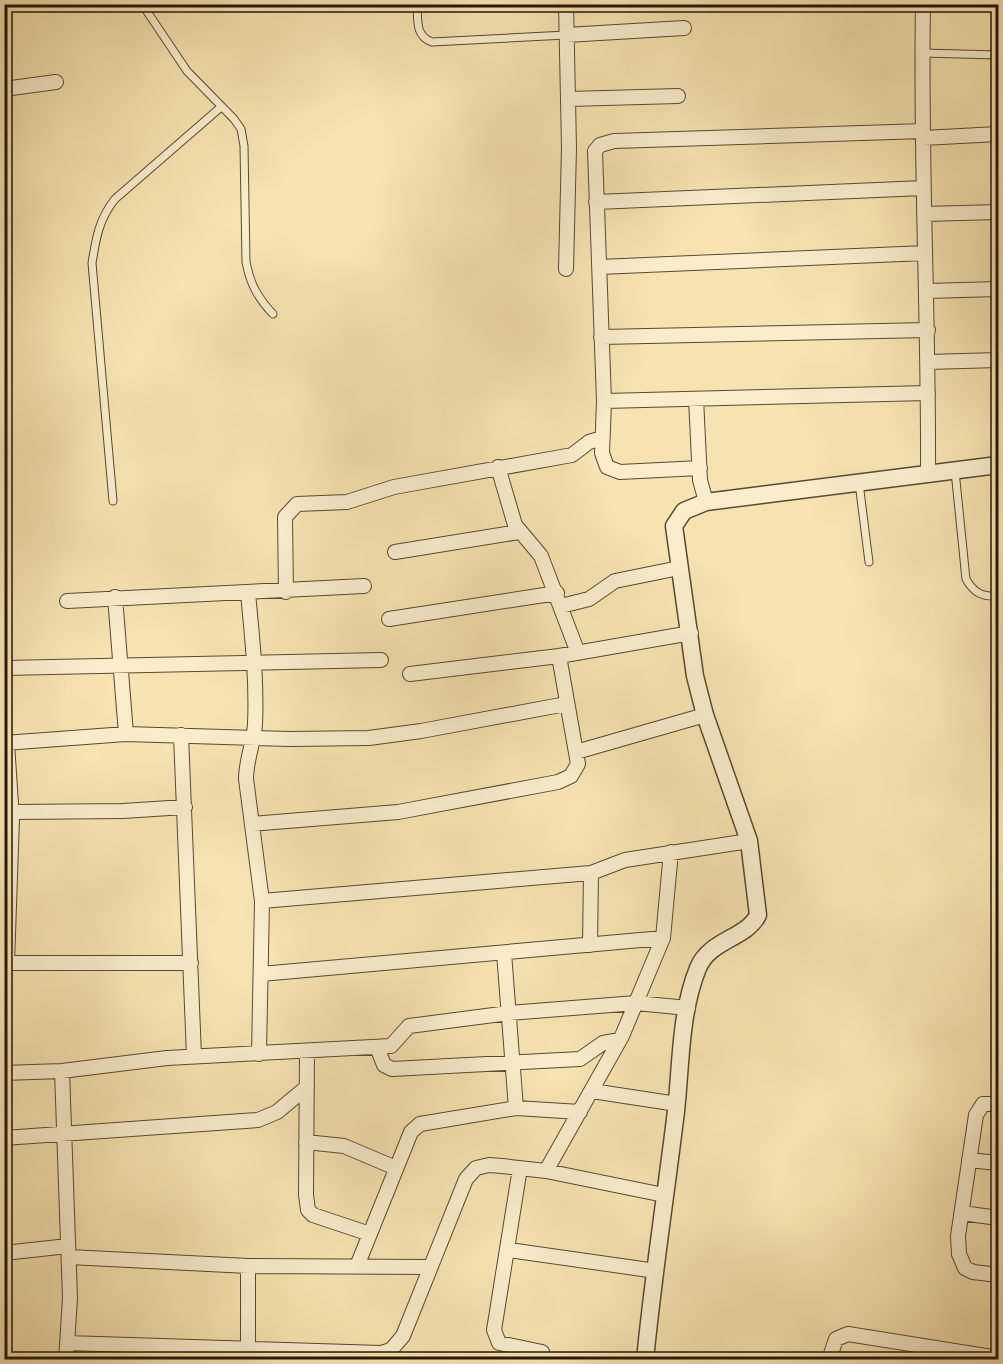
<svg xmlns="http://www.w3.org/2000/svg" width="1003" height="1364" font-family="'IM FELL Great Primer',serif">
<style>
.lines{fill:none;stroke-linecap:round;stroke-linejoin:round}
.service-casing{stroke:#594932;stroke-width:9}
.minor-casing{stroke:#594932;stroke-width:16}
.tertiary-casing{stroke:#594932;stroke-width:19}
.service{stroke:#f9edcc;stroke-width:7}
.minor{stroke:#f9edcc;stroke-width:14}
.tertiary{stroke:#f9edcc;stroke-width:16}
</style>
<rect width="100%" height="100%" fill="#f6e3b1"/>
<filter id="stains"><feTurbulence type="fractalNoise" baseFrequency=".00333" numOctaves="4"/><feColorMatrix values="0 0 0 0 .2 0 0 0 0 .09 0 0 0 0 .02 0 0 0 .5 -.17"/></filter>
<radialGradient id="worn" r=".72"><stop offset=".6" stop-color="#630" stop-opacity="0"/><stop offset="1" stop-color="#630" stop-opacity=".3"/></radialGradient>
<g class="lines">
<defs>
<path id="service" d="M142,4L187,71L234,119L241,129L244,146L246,262C250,284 258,298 273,314
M417,4C418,20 415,36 432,42L566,35
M922,53L998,55
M955,471L966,579C974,593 982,597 998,596
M859,483L869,562
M113,501L92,263C96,238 99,219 115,199L221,107"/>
<path id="minor" d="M566,4L569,148L566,269
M923,4C920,161 929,318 928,475
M566,35L684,28
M4,89L56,82
M568,99L678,96
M923,138L998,134
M596,202L923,188
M924,214L998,212
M599,267L925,253
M927,291L998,289
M601,337L928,330
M928,362L998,360
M696,399L700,480L706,502
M604,401L928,393
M498,467L515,525L541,556L578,653
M700,468L620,472L607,467L602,453L604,401L595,151L600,145L614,141L923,131
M395,552L519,532
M286,592L285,517L297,504L347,502L394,487L572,455L589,442L602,438
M248,593C252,636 257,680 255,724C254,742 246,760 246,779L262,901
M115,597L126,734
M67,601L364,586
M561,606L589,599L615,581L679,568
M389,619L557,593
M4,668L381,660
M410,674L559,656L691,633
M181,735L194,1056
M4,743L126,734L290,739L369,738L421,731L566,704
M576,752L705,715
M12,812L123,811L185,807
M252,824L398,812L558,782L571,776L578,764L559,656
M590,945L591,873
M504,953L516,1108
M4,963H191
M7,963L12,819L7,743
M261,974L663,938
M377,1047L384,1065L392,1069L580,1059L603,1043L620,1040
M307,1051L306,1195L308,1210L313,1215L370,1234
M259,1054L262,901L591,873L625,860L749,841
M62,1071L70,1298L66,1360
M4,1073L62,1071L167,1058L391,1046L409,1026L509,1013L636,1003L688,1008
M592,1091L677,1104
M998,1104H983L976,1115L958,1236L959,1254L965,1268L973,1272L998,1275
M4,1138L258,1120L277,1112L307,1087
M306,1142L344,1146L396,1168
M969,1160L998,1163
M520,1168L494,1330L499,1343L542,1352
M546,1171L622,1036L663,938L671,852
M962,1213L998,1218
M509,1250L656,1271
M4,1253L68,1246
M69,1257L248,1266L430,1267
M357,1266L411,1132L420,1124L516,1108L580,1112
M67,1343L381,1353L391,1350L403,1336L466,1179L476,1168L489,1165L502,1166L546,1171L664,1195
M248,1349V1266
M829,1360L836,1339L848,1334L998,1358"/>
<path id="tertiary" d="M645,1360C653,1277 666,1194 676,1111C681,1065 680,1012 698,968C710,939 746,939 758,915L749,841L705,715L695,676L674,526L684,511L706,502L998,465"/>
</defs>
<use href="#service" class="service-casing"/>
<use href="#minor" class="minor-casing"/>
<use href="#tertiary" class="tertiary-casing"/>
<use href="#service" class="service"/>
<use href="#minor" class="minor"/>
<use href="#tertiary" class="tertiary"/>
</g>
<rect width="1003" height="1364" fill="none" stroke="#f6e3b1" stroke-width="24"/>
<rect x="6" y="6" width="991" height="1352" fill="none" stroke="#251608" stroke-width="3"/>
<rect x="12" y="12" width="979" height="1340" fill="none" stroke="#251608" stroke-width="1.5"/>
<rect width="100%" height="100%" filter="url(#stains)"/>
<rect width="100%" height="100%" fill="url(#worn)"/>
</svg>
